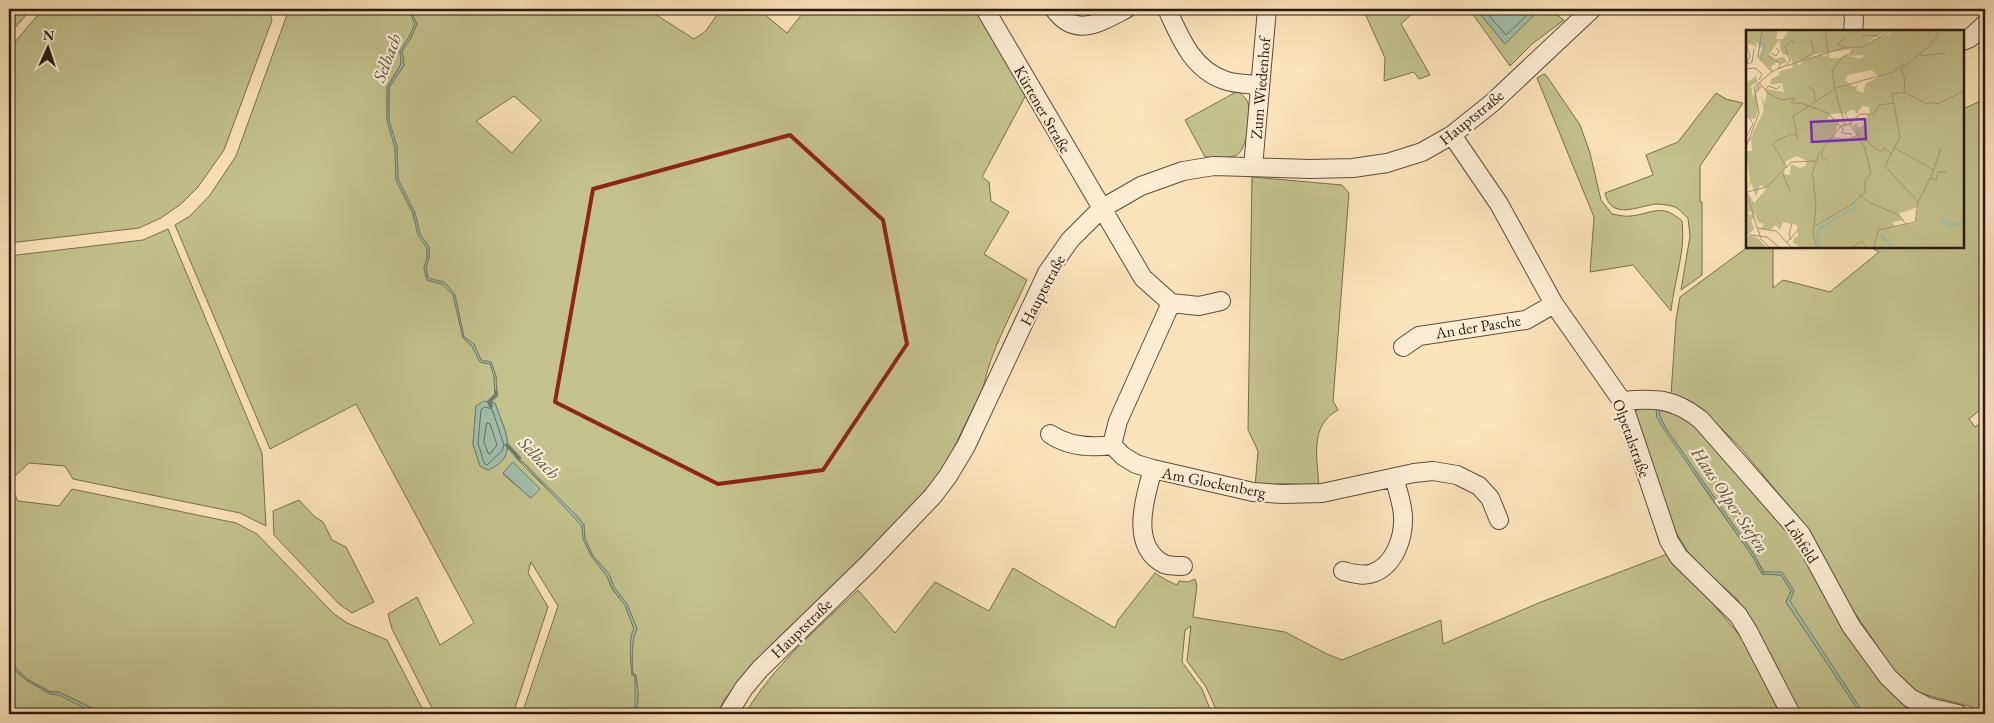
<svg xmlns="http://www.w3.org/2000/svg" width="1994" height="723" font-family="'EB Garamond',serif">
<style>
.green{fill:#c3c28d;stroke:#776e4f;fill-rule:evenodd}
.water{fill:#a0bfaa;stroke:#717d6d}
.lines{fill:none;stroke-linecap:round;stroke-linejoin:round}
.shore{stroke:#666c5e;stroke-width:1}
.stream{stroke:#717d6d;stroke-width:4}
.minor-casing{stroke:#5f4c3c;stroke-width:20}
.minor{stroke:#fcedd3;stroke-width:18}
.marked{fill:none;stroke:#8f2418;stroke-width:4;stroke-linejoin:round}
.labels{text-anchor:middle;stroke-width:4.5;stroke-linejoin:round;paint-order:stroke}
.street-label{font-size:16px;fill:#2b1a11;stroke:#fcedd3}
.water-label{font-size:18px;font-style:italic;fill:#545447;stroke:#fcedd3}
.inset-river{fill:none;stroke:#a0bfaa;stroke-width:2.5}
.inset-road{fill:none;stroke:#a89377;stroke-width:1}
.view{fill:#7b2cbf;fill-opacity:0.15;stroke:#7b2cbf;stroke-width:2.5}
.inset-edge{fill:none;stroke:#2b1a11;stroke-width:2.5}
</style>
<rect width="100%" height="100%" fill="#fbe3bb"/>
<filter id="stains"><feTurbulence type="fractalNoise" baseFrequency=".004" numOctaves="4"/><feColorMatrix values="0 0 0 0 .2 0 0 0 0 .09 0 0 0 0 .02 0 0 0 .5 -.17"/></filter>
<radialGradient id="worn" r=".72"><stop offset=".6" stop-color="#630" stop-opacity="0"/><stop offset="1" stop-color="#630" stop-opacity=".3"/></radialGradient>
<path class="green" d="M9,9H31L9,35Z
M43,9H269L272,20L224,150L198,187L181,204L161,218L139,228L9,243V49Z
M296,9H408L415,24L409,37L400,51L401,64L387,87V120L395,148L396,180L413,214L418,235L427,248V258L424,268L427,280L442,284L453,295L463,338L472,346L480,362L490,364L494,376L495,395H497L496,376L491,362L481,360L474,344L464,337L455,295L444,282L428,279L426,268L429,258V247L420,234L415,213L398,179L397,147L389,120V88L404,65L402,51L411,38L417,24L410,9H647L694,39L706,31L721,9H758L787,33L806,9H977L1026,95L982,177L989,182L991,201L1009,212L984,254L1027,280C1012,313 990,352 983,388L943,470L922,498L751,665L724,700L717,714H637L638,693L636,675L633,674C632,663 631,638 637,629L627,604L614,587L609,574L593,556L585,539L584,525L576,515L516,455L515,457L574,516L582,526L583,539L592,557L607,576L612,589L625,605L634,629C628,638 631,663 632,675L635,676L636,693L635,714H522L558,606L531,562L528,573L548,607L513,714H435L392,629L388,614L417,597L440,645L474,623L356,404L270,449L175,225L190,216L210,195L236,156L288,12ZM514,96L541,120L512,153L476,121ZM484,402L495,403C503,428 522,456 488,470L480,466L473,444L476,406ZM512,463L539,489L531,498L503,474Z
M1363,9H1417L1401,24L1430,75L1419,79L1414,72L1384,81L1385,58Z
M1469,9H1476L1505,44L1534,15L1535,9H1547L1564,20L1532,44L1510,66Z
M1544,74L1546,75L1580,125L1590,153L1601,200L1612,214C1618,215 1625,217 1631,216C1655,213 1661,203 1682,221C1686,251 1674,281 1671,311L1633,265L1590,272L1594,217L1537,78Z
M1238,91C1242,95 1246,97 1248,103C1252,114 1247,149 1237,155C1228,159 1214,157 1205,157L1185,120Z
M1716,93L1726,99L1743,103L1700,166V202H1702V275L1681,290L1690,236L1688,218C1683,214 1678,207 1672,206C1667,205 1661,204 1656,204C1638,206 1611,221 1605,193L1653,175L1646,155L1678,142Z
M1985,99V406L1969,419L1975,427L1985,420V714H1982L1969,706L1915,692L1896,674L1838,588L1806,527L1740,447L1705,412L1685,400L1671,395L1676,320L1680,297L1749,246H1773V288L1783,280L1830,292L1879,252L1868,246H1963V109Z
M1252,177L1342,185L1349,193L1333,401L1338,410C1308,426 1318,460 1319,488C1299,482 1276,483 1255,487L1258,451L1248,430Z
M168,229L262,453L266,526L240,513L73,479L65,466L29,463L13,478L9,477V256L143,240Z
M1640,405L1656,409L1657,417L1704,488L1751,554L1762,574L1781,575L1791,591L1786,602L1861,714H1799L1777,667L1737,599L1693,560L1675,531L1634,414Z
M1659,410L1686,417L1705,434L1793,536L1815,573L1927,714H1864L1789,601L1794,591L1782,573L1764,572L1753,553L1665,427L1660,416Z
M9,486L11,487L18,501L59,506L72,489L236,523L257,534L333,613L347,623L387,640L425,714H104L59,692H51L27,679L9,662Z
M299,500L315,517L323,522L332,540L346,547L374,602L352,613L339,604L274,535L273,511Z
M1670,553L1741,637L1782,714H1218L1206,687L1187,661L1191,626L1185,630L1182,662L1202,689L1212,714H745C773,666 818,628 858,590L895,633L935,582L989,611L1013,568L1115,628L1118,620L1155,573L1166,580L1177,585L1179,581L1188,582L1195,579L1197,586L1193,617L1285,632L1327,654L1342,660L1441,620L1443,644L1541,602Z
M9,665L26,680L50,694H59L99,714H9Z"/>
<path class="water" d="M408,9H410L417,24L411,38L402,51L404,65L389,88V120L397,147L398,179L415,213L420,234L429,247V258L426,268L428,278L444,282L455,295L464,337L474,344L481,360L491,362L496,376L497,395H495L494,376L490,364L480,362L472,346L463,338L453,295L442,284L427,280L424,268L427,258V248L418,235L413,213L396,180L395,148L387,120L388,87L401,64L400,51L409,37L415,24Z
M1476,9H1535L1534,15L1505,44Z
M484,401L495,403C503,428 522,456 488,470L480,466L473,444L476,406Z
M1656,409L1659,410L1660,416L1665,427L1753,553L1763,572H1782L1794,591L1790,601L1864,714H1861L1786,602L1791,591L1781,575L1762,574L1751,554L1663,428L1657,417Z
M516,455L576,515L584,525L585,539L593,556L609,574L614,587L627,604L637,629C631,638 632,663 633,674L636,675L638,693L637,714H635V676L632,675C631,664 628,638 634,629L625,605L612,588L607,576L592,557L583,539L582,526L525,465L515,457Z
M513,462L540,489L531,498L503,473Z
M9,662L27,679L50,692H59L104,714H99L86,709L59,695L50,694L26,680L9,665Z"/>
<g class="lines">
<path class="shore" d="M1483,9L1506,35L1529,13L1530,9
M485,407L492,409L504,445L502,451L487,465L484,463L478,443L481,410Z
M487,423L490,424L497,445L490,454L488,453L484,442Z"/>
<path class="stream" d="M491,406L489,402L496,395V392
M507,445L519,458"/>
<defs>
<path id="minor" d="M985,9L1143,278L1171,303L1118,421L1112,445L1123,456L1136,464L1153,469L1253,492L1282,494L1322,493L1414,473L1433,471L1457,475L1479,486L1490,498L1499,520
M1054,9C1076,39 1100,22 1126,9
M1167,9C1180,37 1192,69 1224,80C1234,84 1248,84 1259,85
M1852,9L1854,19L1853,31
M1963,41L1970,38L1985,24
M1452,135L1499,204L1554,304L1622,401L1669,541L1679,557L1738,615L1748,631L1791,714
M1253,167L1267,9
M1171,303L1199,306L1221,301
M1403,347L1419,336L1526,320L1554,304
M1622,401C1655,398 1674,398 1701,420L1801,534L1851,626L1888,677L1910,698L1928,707L1958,714
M1050,434C1069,447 1090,448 1112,445
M1153,469C1145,497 1129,546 1164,564C1169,566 1177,566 1183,566
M1343,571C1352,573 1363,577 1373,573C1395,565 1404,537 1403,516C1402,502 1398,491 1394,478
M728,714L744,688L760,669L867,565L933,496L948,476L966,446L1047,273L1070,240L1101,209L1141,186L1183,171L1214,166L1310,169L1353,168L1387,163L1422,152L1452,135L1492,103L1592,9"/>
</defs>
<use href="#minor" class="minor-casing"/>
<use href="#minor" class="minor"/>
</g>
<path class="marked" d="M790,135L883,220L907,344L823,470L718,484L555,402L593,189Z"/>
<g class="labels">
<g class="street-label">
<text transform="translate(1260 88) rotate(-85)" y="6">Zum Wiedenhof</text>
<text transform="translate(1043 109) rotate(60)" y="6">Kürtener Straße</text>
<text transform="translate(1471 117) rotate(-39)" y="6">Hauptstraße</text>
<text transform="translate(1042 290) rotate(-62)" y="6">Hauptstraße</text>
<text transform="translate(1478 326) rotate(-9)" y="6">An der Pasche</text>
<text transform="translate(1632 438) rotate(70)" y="6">Olpetalstraße</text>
<text transform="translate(1214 482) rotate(11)" y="6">Am Glockenberg</text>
<text transform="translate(1802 541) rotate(57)" y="6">Löhfeld</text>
<text transform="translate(801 628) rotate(-44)" y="6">Hauptstraße</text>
</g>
<g class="water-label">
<text transform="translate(387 58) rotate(-69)" y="6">Selbach</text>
<text transform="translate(539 458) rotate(47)" y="6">Selbach</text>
<text transform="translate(1730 500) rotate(56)" y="6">Haus Olper Siefen</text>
</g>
</g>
<g transform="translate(1746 30)">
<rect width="218" height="218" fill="#fbe3bb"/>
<path d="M0,0H32L30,9H37L43,0H145L125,9L120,16L126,10L144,4L146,0H217V217H54L47,213L48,208L52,206L51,195L37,192L34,200L30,195L24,200L15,199L18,194L12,192L8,179L9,185L6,186L5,180L2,184L9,187L5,190L8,199L0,207V160L4,173L6,177L2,162L8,173L21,158L14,155L10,167L5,152L1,160L4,150L0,121H6L5,109L0,117L18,80L15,65L19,74L21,59L38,62L36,53L24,55L25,49L33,45L34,41L46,38L47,34L43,25H37L34,18V9L23,24L29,29L38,27L41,32L35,34V30L33,33L25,29L30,34L25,36L26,41L13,28L17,16L14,18L12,13H9L12,17L3,14L0,19ZM102,17H116L107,19L105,24L103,25V26L119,25L114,29L99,25L95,28H83V23L78,27L76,24L60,29L53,35L49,33L48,39L49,33L69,25L66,26V25L106,19ZM126,40L133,47L120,53L117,63L110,60L112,54L108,57L99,50L102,45ZM116,76L123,77L124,84H121V91L115,97H111L112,93L108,95L106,92L111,105L102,108L88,107L92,93L90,89L81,91L84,84L98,83L102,92H106L100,86L101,82L107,79L111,84ZM51,126L61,131L59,136L54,138L45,134L44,145L38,144L40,131ZM172,177L169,193L149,197L147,192L158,190L152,184ZM10,46L12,52L5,56L7,68L12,53L16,57L11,62L17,59L10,63L12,80L9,89H4L0,87V53ZM4,205L13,209L20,217H0V208Z" fill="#c3c28d" fill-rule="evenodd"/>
<path class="inset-river" d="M15,27L19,19L16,11M195,190L204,195L218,193M134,204L146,217M74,217L71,203L74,198L108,178L109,173"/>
<path class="inset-road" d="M16,0L12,27L26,42M79,0L82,22M115,5L133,6M100,8L91,14L100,17M0,13L4,26L0,35M25,23L30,26L33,21L30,18M175,23L174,26L199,23M23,26L28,31L35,33L32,39M55,30L68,23L65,10M1,34L6,32L8,19M39,36L44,31L39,16L45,11L49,13M40,36L97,18L117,17L146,0M0,39L9,38L16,44L13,50M13,52L23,64L35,70L49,68M62,57L68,60L69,70M90,58L147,42L158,34M89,60L99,95M19,61L22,56L31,59L35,55M158,62L146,64L154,107L139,136L172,172M158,62L159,49L155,39L181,18L191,7L192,0M158,62L181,74L187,72L192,74L218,61M49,68L45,73H55L82,83L97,99L96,103L106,104M110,101L131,120L137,121L138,117L145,124M0,108L7,94L4,89M52,110L47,86L89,59L86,41L95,28L105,23L107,18M0,117L13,83L8,57L27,41L39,36M78,120L75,126L82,131M41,138L27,115L32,110L46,104L50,106M188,139L195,118M37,144L44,161M67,146L70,177L67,205L71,217M65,147L73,123L95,96L104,94L114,84H128L133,75L148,73M184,148L190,150L192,142H201M0,159L11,198M1,162L21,157L45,132L70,131M113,164L124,173L153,185L161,196M69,196L105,175L119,162V151L125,143L118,116L104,94M11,198L30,201L45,217M12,199L15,209L23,217M4,205L21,207L33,217M45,210L43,204L46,193M41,212L53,199M106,217L116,211L120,217M128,217L132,200L169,192L172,172L188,140L147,117"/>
<path class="view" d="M119,89L120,109L66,112L65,92Z"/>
<rect width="218" height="218" class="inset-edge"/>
</g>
<rect width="1994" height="723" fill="none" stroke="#fbe3bb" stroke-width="30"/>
<rect x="10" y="10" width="1974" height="703" fill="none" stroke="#2b1a11" stroke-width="2.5"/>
<rect x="15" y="15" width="1964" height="693" fill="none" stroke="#2b1a11"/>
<g transform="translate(48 48) rotate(3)" stroke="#fcedd3" stroke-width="4" paint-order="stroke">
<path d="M0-4L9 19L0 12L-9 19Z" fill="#2b1a11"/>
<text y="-8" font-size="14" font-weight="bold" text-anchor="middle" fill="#2b1a11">N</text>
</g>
<rect width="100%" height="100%" filter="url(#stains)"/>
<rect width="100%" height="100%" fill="url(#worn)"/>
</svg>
